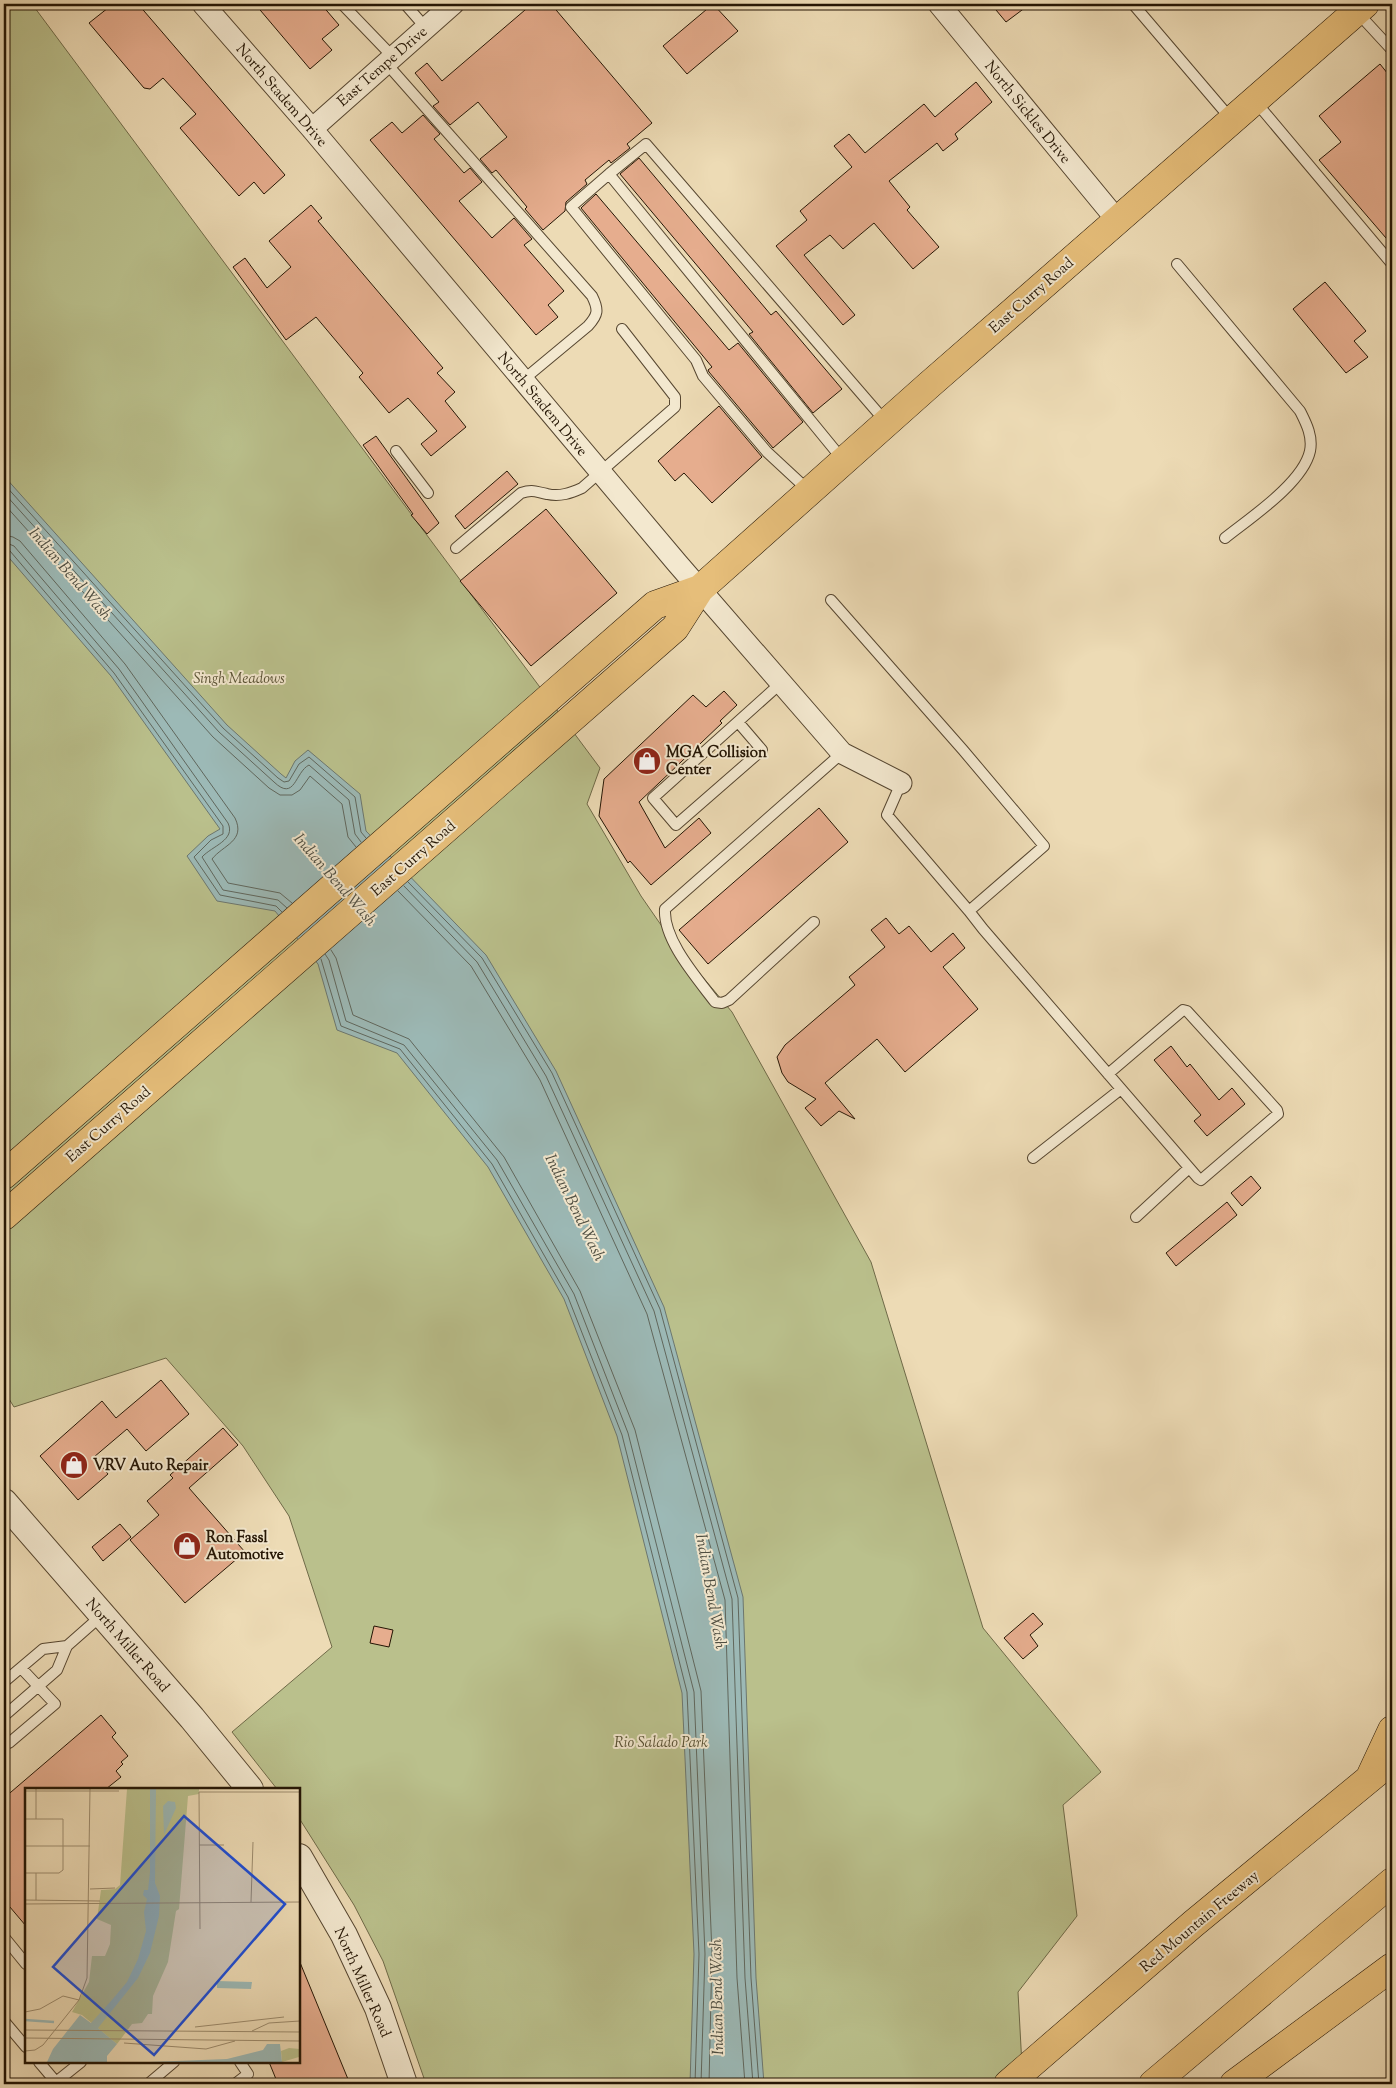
<svg xmlns="http://www.w3.org/2000/svg" width="1396" height="2088" font-family="'Sorts Mill Goudy',serif">
<style>
.green{fill:#bac08c;stroke:#6f6a48}
.water{fill:#9cb9b6;stroke:#6c776f}
.lines{fill:none;stroke-linecap:round;stroke-linejoin:round}
.shore{stroke:#60675d;stroke-width:1}
.building{fill:#e6ad8e;stroke:#241504}
.service-casing{stroke:#564630;stroke-width:12}
.minor-casing{stroke:#564630;stroke-width:23}
.tertiary-casing{stroke:#564630;stroke-width:28}
.primary-casing{stroke:#241504;stroke-width:29}
.motorway-casing{stroke:#241504;stroke-width:29}
.service{stroke:#f3e8cf;stroke-width:10}
.minor{stroke:#f3e8cf;stroke-width:21}
.tertiary{stroke:#f3e8cf;stroke-width:26}
.primary{stroke:#e6be7a;stroke-width:28}
.motorway{stroke:#e6be7a;stroke-width:28}
.labels{text-anchor:middle;stroke-width:4;stroke-linejoin:round;paint-order:stroke}
.street-label{font-size:15px;fill:#241504;stroke:#f3e8cf}
.park-label{font-size:15px;font-style:italic;fill:#585134;stroke:#f3e8cf}
.poi-label{font-size:15px;font-weight:bold;fill:#241504;stroke:#f3e8cf;text-anchor:start}
.water-label{font-size:16px;font-style:italic;fill:#4e4e42;stroke:#f3e8cf}
.inset-river{fill:none;stroke:#9cb9b6;stroke-width:2.5}
.inset-road{fill:none;stroke:#9d8c6e;stroke-width:1}
.view{fill:#1d4ed8;fill-opacity:0.15;stroke:#1d4ed8;stroke-width:2.5}
.inset-edge{fill:none;stroke:#241504;stroke-width:2.5}
</style>
<rect width="100%" height="100%" fill="#eddbb5"/>
<filter id="stains"><feTurbulence type="fractalNoise" baseFrequency=".004" numOctaves="4"/><feColorMatrix values="0 0 0 0 .2 0 0 0 0 .09 0 0 0 0 .02 0 0 0 .5 -.17"/></filter>
<radialGradient id="worn" r=".72"><stop offset=".6" stop-color="#630" stop-opacity="0"/><stop offset="1" stop-color="#630" stop-opacity=".3"/></radialGradient>
<path class="green" d="M4,4H32L600,768L587,804L641,896L670,938L732,1012L871,1262L983,1628L1101,1772L1063,1805L1077,1916L1018,1992L1023,2084H426L383,1961L354,1905L299,1818V1789H277L232,1732L332,1647L289,1516L243,1446L166,1358L14,1407L4,1391Z"/>
<path class="water" d="M4,476L227,725L281,774L286,778L295,761L308,750L360,794L366,831L486,955L556,1071L664,1307L743,1597L756,1978L764,2084H690L694,1954L682,1693L617,1436L564,1299L488,1167L397,1053L337,1030L318,964L275,911L217,901L187,856L208,836L220,829L111,676L4,552Z"/>
<g class="lines">
<path class="shore" d="M4,484L223,728L278,778L284,782L289,781L299,764L309,757L355,797L361,832L366,838
M4,493L219,732L274,782C295,802 295,772 309,765L349,800L355,834L361,842
M4,504L213,737L269,788L280,795H292L300,790L310,776L342,804L348,837L356,847
M4,535L13,537L20,541L125,664L235,818C246,841 223,845 212,859L228,883L280,893L292,903
M4,542L14,546L119,669L228,823C236,840 212,846 202,857L223,890L278,900L287,908
M4,549L10,551L114,673L223,826V834L211,840L194,857L220,895L276,906L282,912
M408,882L482,958L552,1073L660,1309L738,1598L751,1978L759,2084
M404,886L477,962L546,1076L654,1311L732,1599L745,1978L753,2084
M398,891L471,966L540,1080L647,1314L725,1600L737,1978L745,2084
M331,950L336,958L353,1015L409,1039L504,1157L580,1291L635,1430L701,1691L712,1953L709,2084
M325,954L329,960L346,1021L404,1045L497,1160L574,1294L628,1433L694,1692L705,1954L701,2084
M321,959L341,1026L400,1049L492,1164L568,1297L622,1435L687,1692L699,1954L695,2084"/>
</g>
<path class="building" d="M113,4H138L285,175L264,194L254,182L239,196L180,128L196,114L163,78L150,89L144,88L89,23Z
M255,4H321L339,25L322,39L332,50L310,69Z
M532,4H551L652,123L627,144L630,148L611,163L609,160L585,180L587,184L566,202L565,211L543,230L525,209L527,207L496,170L492,173L480,159L507,137L478,102L450,125L433,106L439,102L415,73L427,63L442,81Z
M713,4L738,31L687,74L663,46Z
M991,4H1030L1006,22Z
M1380,64L1392,79V245L1319,160L1341,142L1319,116Z
M976,82L992,102L955,134L958,139L943,151L937,143L889,181L910,207L907,210L939,247L913,269L874,223L843,249L830,235L804,255L855,315L843,325L776,246L807,220L800,211L852,167L834,146L849,134L865,153L924,104L935,117Z
M423,115L440,134L434,139L464,173L470,168L482,182L459,201L492,238L514,218L532,239L524,245L564,291L548,305L558,317L536,335L370,140L392,122L402,133Z
M639,158L771,315L776,311L842,389L813,413L749,334L753,332L620,174Z
M596,194L729,350L738,343L803,422L773,448L709,372L708,370L712,367L581,208Z
M311,205L322,218L318,221L443,368L437,373L455,392L445,401L466,427L431,456L421,444L437,431L408,398L389,413L359,377L363,373L316,317L286,340L233,267L245,258L267,288L291,267L269,241Z
M1325,282L1366,331L1354,341L1368,357L1346,373L1293,309Z
M719,406L762,457L712,503L684,473L675,481L658,461Z
M376,436L439,523L427,534L411,515L413,514L363,445Z
M507,471L518,484L465,529L455,516Z
M546,509L617,593L531,666L460,581Z
M724,691L737,705L720,721L722,723L639,802L665,848L699,818L711,833L651,885L630,861L628,863L599,816L604,779L693,695L706,707Z
M819,808L848,842L708,964L679,930Z
M886,918L899,934L909,926L931,952L953,933L965,948L943,967L978,1009L905,1072L877,1039L825,1083L855,1119L839,1111L821,1126L805,1108L816,1099L788,1082L782,1073L777,1057L785,1045L855,985L849,977L885,947L871,930Z
M1171,1046L1187,1067L1190,1064L1219,1100L1232,1088L1245,1104L1207,1136L1194,1121L1201,1115L1154,1060Z
M1251,1176L1261,1188L1242,1206L1231,1193Z
M1227,1202L1237,1215L1176,1266L1166,1253Z
M161,1380L189,1414L146,1451L127,1429L94,1457L108,1474L78,1500L40,1456L102,1401L116,1418Z
M223,1428L238,1445L189,1488L245,1552L185,1603L130,1540L159,1515L147,1501L173,1478L170,1475Z
M120,1524L131,1537L103,1561L92,1547Z
M1033,1613L1043,1624L1030,1635L1038,1646L1023,1659L1004,1638Z
M374,1626L393,1630L389,1647L370,1643Z
M101,1715L116,1733L112,1737L128,1756L121,1762L123,1764L116,1771L121,1777L106,1789H26V1926L4,1900V1798Z
M299,1960L350,2084H278L269,2062H299Z"/>
<g class="lines">
<defs>
<path id="service" d="M342,4L393,57
M405,4L426,28
M1133,4L1231,119
M1357,12L1392,50
M386,63L592,296C599,310 598,315 588,326L523,380
M1255,101L1392,264
M609,174L571,207L696,360L703,376L767,452L809,491
M1177,264L1300,411C1306,423 1313,436 1310,451C1303,483 1250,518 1225,538
M396,451L428,493
M843,460L609,174L646,144L885,421
M456,548L521,493C533,489 536,492 547,494C560,497 571,493 582,488L675,407V397L622,329
M831,600L963,750L1044,846L969,911L887,815L901,783
M738,722L762,750L676,825L653,798L781,683
M969,911L983,929L1198,1178L1201,1180L1278,1114L1277,1110L1187,1011L1183,1010L1108,1074
M814,922L729,1000L722,1003L715,1002C697,978 663,940 665,909L842,753
M1033,1158L1121,1089
M1136,1217L1189,1168
M4,1682L43,1649L67,1646
M4,1716L57,1670L67,1646L101,1616
M4,1737L9,1743L55,1704L21,1668
M4,1937L26,1964
M4,2021L26,2047
M39,2062L56,2082
M58,2084L56,2082L81,2062
M148,2084L174,2062
M235,2084L248,2074L240,2062"/>
<path id="minor" d="M203,4L312,129L677,563L842,753L901,783
M939,4L1117,220
M312,129L453,4"/>
<path id="tertiary" d="M4,1502L192,1718L250,1789
M299,1857L344,1935L378,2008L404,2084"/>
<path id="primary" d="M4,1175L655,605L700,589
M4,1216L675,628L700,589L929,385L1365,4"/>
<path id="motorway" d="M1371,1775L1392,1730
M1008,2084L1193,1924L1392,1760
M1153,2084L1392,1882
M1234,2084L1392,1967"/>
</defs>
<use href="#service" class="service-casing"/>
<use href="#minor" class="minor-casing"/>
<use href="#tertiary" class="tertiary-casing"/>
<use href="#primary" class="primary-casing"/>
<use href="#motorway" class="motorway-casing"/>
<use href="#service" class="service"/>
<use href="#minor" class="minor"/>
<use href="#tertiary" class="tertiary"/>
<use href="#primary" class="primary"/>
<use href="#motorway" class="motorway"/>
</g>
<defs>
<symbol id="shop-disc" viewBox="-11 -11 22 22"><circle r="9.5" fill="#8f2418" stroke="#f3e8cf"/><path d="M-5-2.5h2.3a2.7 3.5 0 0 1 5.4 0H5L5.5 6h-11ZM-1.5-2.5h3a1.5 2.3 0 0 0-3 0Z" fill="#fff"/></symbol>
</defs>
<g fill-rule="evenodd">
<use href="#shop-disc" x="631" y="745" width="32" height="32"/>
<use href="#shop-disc" x="58" y="1449" width="32" height="32"/>
<use href="#shop-disc" x="171" y="1530" width="32" height="32"/>
</g>
<g class="labels">
<g class="street-label">
<text transform="translate(382 66) rotate(-41)" y="5">East Tempe Drive</text>
<text transform="translate(282 95) rotate(49)" y="5">North Stadem Drive</text>
<text transform="translate(1028 112) rotate(51)" y="5">North Sickles Drive</text>
<text transform="translate(1031 295) rotate(-41)" y="5">East Curry Road</text>
<text transform="translate(543 404) rotate(50)" y="5">North Stadem Drive</text>
<text transform="translate(413 858) rotate(-41)" y="5">East Curry Road</text>
<text transform="translate(108 1124) rotate(-41)" y="5">East Curry Road</text>
<text transform="translate(128 1645) rotate(49)" y="5">North Miller Road</text>
<text transform="translate(1199 1921) rotate(-40)" y="5">Red Mountain Freeway</text>
<text transform="translate(363 1982) rotate(66)" y="5">North Miller Road</text>
</g>
<g class="park-label">
<text x="239" y="683">Singh Meadows</text>
<text x="661" y="1747">Rio Salado Park</text>
</g>
<g class="poi-label">
<text x="666" y="757">MGA Collision<tspan x="666" dy="17">Center</tspan></text>
<text x="93" y="1470">VRV Auto Repair</text>
<text x="206" y="1542">Ron Fassl<tspan x="206" dy="17">Automotive</tspan></text>
</g>
<g class="water-label">
<text transform="translate(71 573) rotate(49)" y="6">Indian Bend Wash</text>
<text transform="translate(336 879) rotate(49)" y="6">Indian Bend Wash</text>
<text transform="translate(576 1207) rotate(64)" y="6">Indian Bend Wash</text>
<text transform="translate(712 1591) rotate(80)" y="6">Indian Bend Wash</text>
<text transform="translate(716 1997) rotate(-91)" y="6">Indian Bend Wash</text>
</g>
</g>
<g transform="translate(25 1788)">
<rect width="275" height="275" fill="#eddbb5"/>
<path d="M102,1H174V6L163,8L154,121L151,123L143,174L128,208L127,226H123L117,235L107,236L92,256L57,227L47,224L64,194L67,168H80L85,156L86,137L72,131L76,102L90,101L95,97ZM264,260L275,261L274,269L257,274L256,263Z" fill="#bac08c"/>
<path d="M125,1H131L130,95L135,108L134,128L125,165L113,190L73,240L92,256L82,268V274H22L28,261L55,227L66,235L86,213L102,194L113,171L121,143L119,124L122,111L118,107L119,102H123L125,84ZM143,13L150,14L151,20L139,47L138,18ZM192,193L227,194L226,201L192,200ZM242,256H255L257,274H124L202,271L238,262Z" fill="#9cb9b6"/>
<path class="inset-river" d="M0,232L29,234"/>
<path class="inset-road" d="M11,1V31M0,3H94M0,31H38V82L34,85H0M174,57H199M0,58H65M11,85V112M65,101L90,100M0,112L75,113M226,114L228,54M0,116L275,114M175,141L174,4H275M0,224L15,221L38,208L54,212M170,239L259,229M0,242L275,244M227,243L244,235L275,233M0,250L275,253M99,255L181,261L210,253M0,263L10,262L18,257L54,212L62,190L65,1"/>
<path class="view" d="M159,28L260,116L129,267L28,179Z"/>
<rect width="275" height="275" class="inset-edge"/>
</g>
<rect width="1396" height="2088" fill="none" stroke="#eddbb5" stroke-width="20"/>
<rect x="5" y="5" width="1386" height="2078" fill="none" stroke="#241504" stroke-width="2.5"/>
<rect x="10" y="10" width="1376" height="2068" fill="none" stroke="#241504"/>
<rect width="100%" height="100%" filter="url(#stains)"/>
<rect width="100%" height="100%" fill="url(#worn)"/>
</svg>
